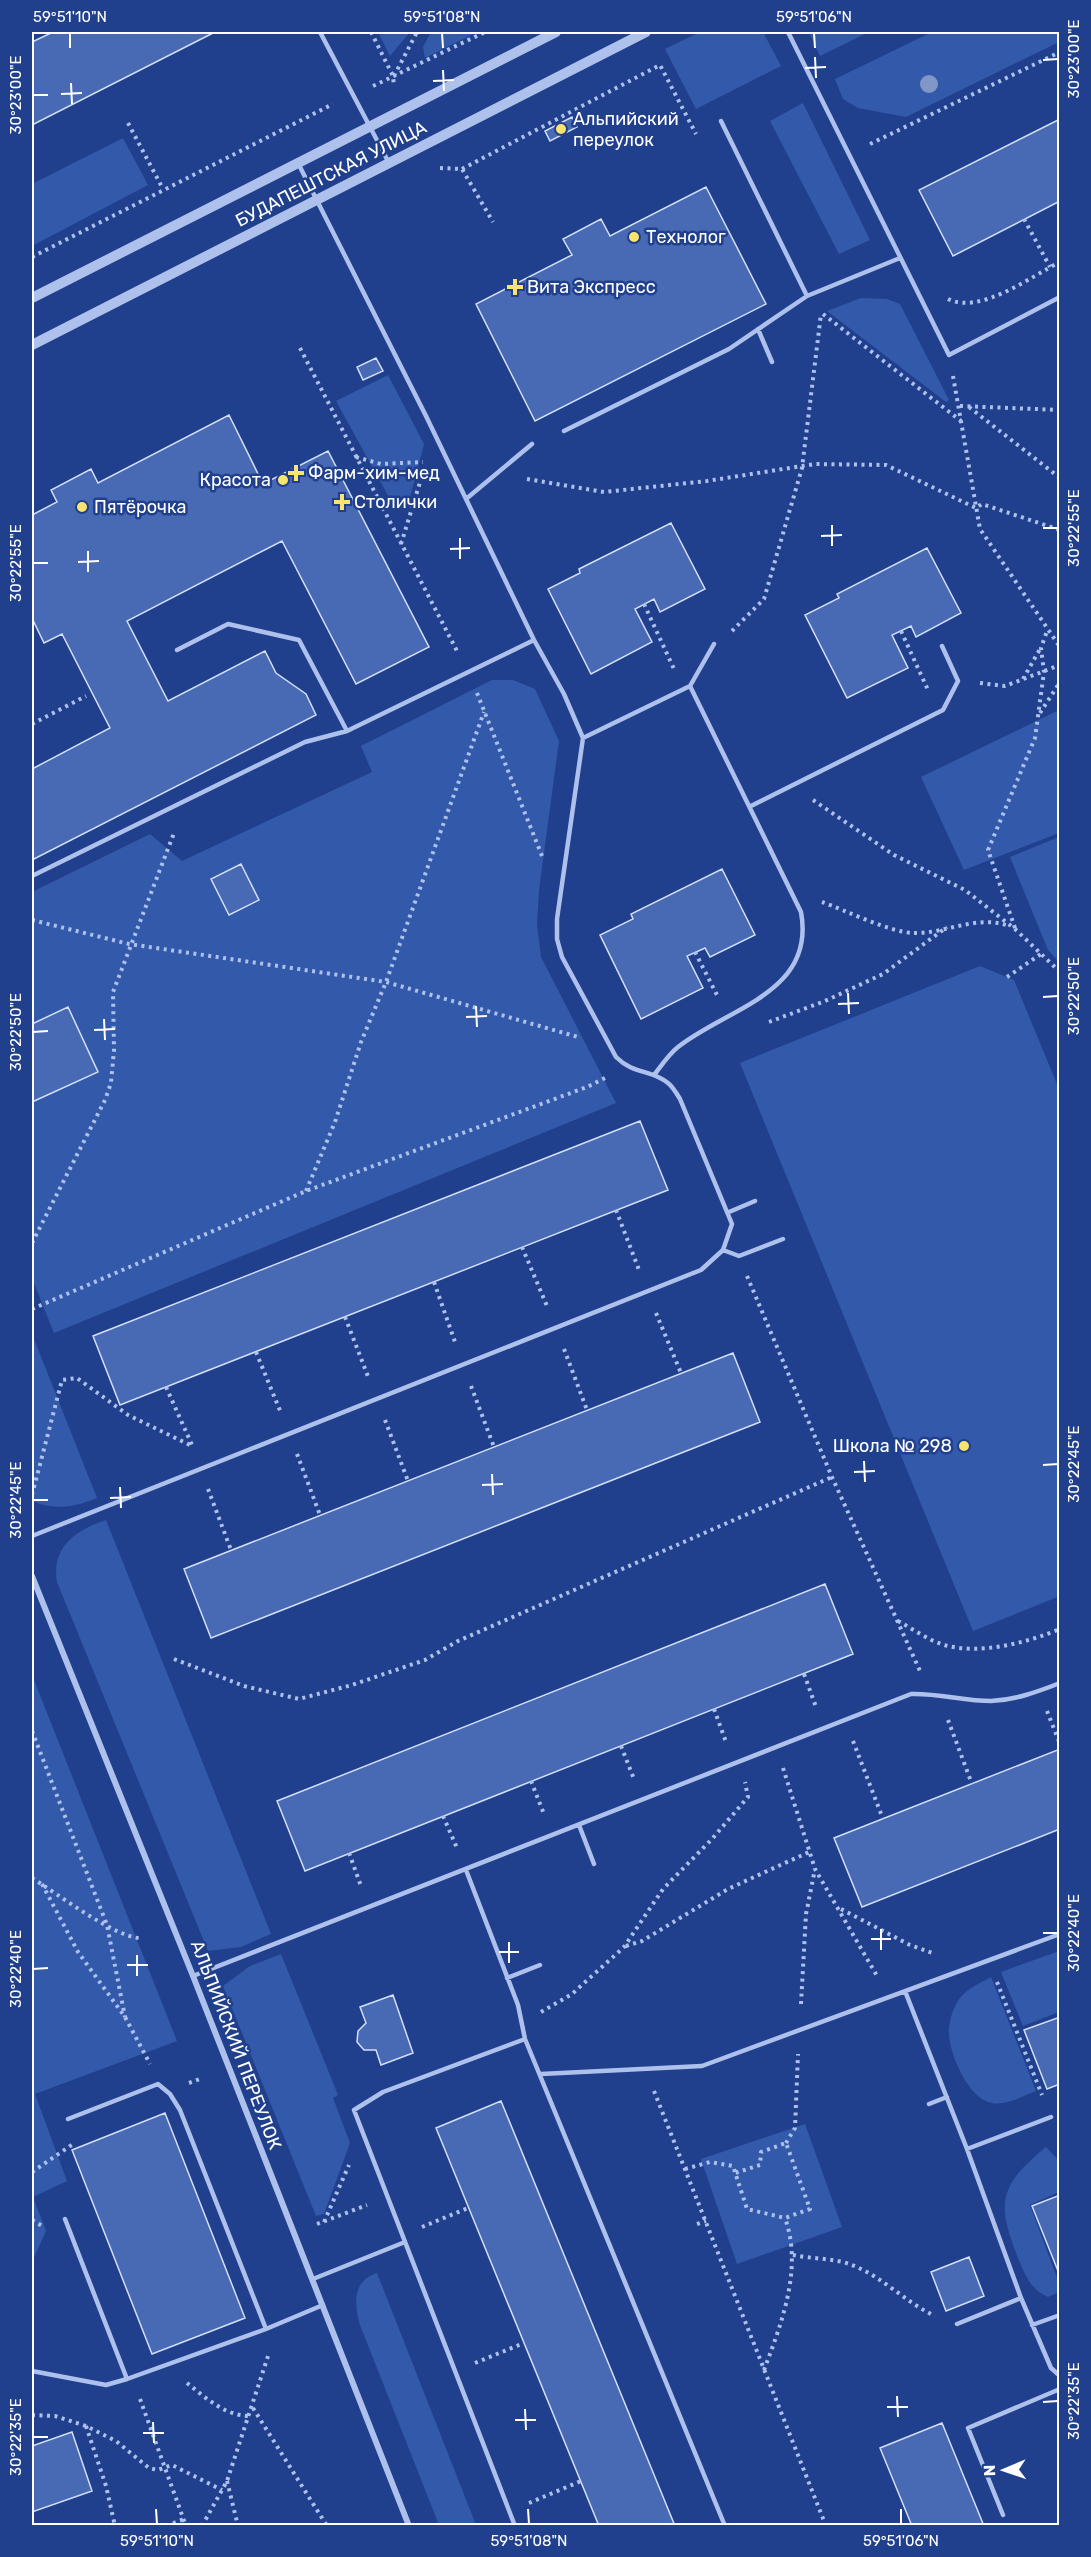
<svg xmlns="http://www.w3.org/2000/svg" width="1091" height="2557" font-family="Rubik,sans-serif">
<style>
.green{fill:#3359aa}
.building{fill:#4869b4;stroke:#d3dff9;stroke-width:1.5}
.lines{fill:none;stroke-linecap:round;stroke-linejoin:round}
.path{stroke:#adc1ec;stroke-width:4;stroke-dasharray:3 4.5;stroke-linecap:butt}
.service{stroke:#adc1ec;stroke-width:4.5}
.minor{stroke:#adc1ec;stroke-width:6}
.tertiary{stroke:#adc1ec;stroke-width:10}
.tree{fill:#8297c8}
.ticks{fill:none;stroke:#fff;stroke-width:2}
.poi-dot{fill:#fae46e;stroke:#20408d;stroke-width:2}
.labels{text-anchor:middle;stroke-width:5;stroke-linejoin:round;paint-order:stroke}
.poi-label{font-size:18px;fill:#fff;stroke:#20408d;text-anchor:start}
.street-label{font-size:18px;fill:#fff;stroke:#20408d}
.neatline{fill:none;stroke:#fff;stroke-width:2}
.ticks-label{font-size:15px;text-anchor:middle;fill:#fff}
</style>
<rect width="100%" height="100%" fill="#20408d"/>
<path class="green" d="M378,32H410L390,56Z
M431,32H477L425,58L423,47Z
M700,32H763L781,66L696,109L665,49Z
M809,32H869L820,56Z
M932,32H1059V42L906,117L858,108L843,99L835,79Z
M803,103L870,240L839,254L770,121Z
M123,138L148,185L32,246V184Z
M861,298L887,299L900,304L949,400L946,402L827,311Z
M388,375L424,444L410,498L396,510L336,401Z
M492,680H513L535,689L559,741L539,890L537,925L541,957L616,1103L54,1333L32,1278V892L150,834L182,861L372,772L361,746Z
M1059,710V833L964,870L921,777Z
M1059,837V962L1048,950L1010,857Z
M980,966L1014,980L1059,1089L1060,1596L973,1631L740,1063Z
M32,1334L97,1498C74,1507 56,1511 32,1501Z
M106,1520L271,1934L241,1947L208,1951L57,1582C51,1547 76,1530 106,1520Z
M32,1675L177,2041L35,2094L67,2181L33,2197L46,2231L32,2262Z
M1059,1951V2012L1023,2026L1001,1972Z
M281,1954L338,2095L333,2098L350,2143L324,2214L316,2216L223,1986L250,1966Z
M991,1977L1036,2091C1022,2096 1006,2106 992,2103C967,2099 947,2049 949,2028C950,2018 954,2005 960,1998C968,1988 980,1983 991,1977Z
M805,2124L842,2227L737,2264L701,2159Z
M1046,2147L1059,2161V2192L1030,2205L1059,2283V2292L1048,2297C1031,2290 1025,2275 1018,2258C996,2202 999,2186 1046,2147Z
M377,2273L476,2525H439L360,2325C354,2304 352,2281 377,2273Z"/>
<path class="building" d="M53,32H215L32,125V42Z
M572,117L577,127L550,141L545,131Z
M1060,119V201L953,256L919,190Z
M706,187L766,304L535,421L476,304L572,255L563,239L601,219L610,236Z
M376,358L383,371L363,380L357,367Z
M229,415L263,484L328,451L429,647L356,684L282,541L127,621L168,701L265,651L276,673L306,694L316,715L32,860V769L110,728L62,634L44,643L32,618V515L57,502L51,490L91,469L98,483Z
M671,523L705,589L660,612L654,599L635,609L652,642L591,674L548,589L580,573L579,569Z
M927,548L961,613L916,637L911,626L892,635L908,668L847,698L805,615L839,598L837,594Z
M241,864L259,900L229,915L211,879Z
M722,869L755,935L710,957L705,948L687,956L703,988L641,1019L600,935L633,919L631,914Z
M68,1007L98,1072L32,1102V1024Z
M640,1121L668,1190L120,1405L93,1336Z
M733,1353L760,1422L211,1638L184,1569Z
M825,1584L853,1654L305,1871L277,1801Z
M1060,1749V1829L862,1907L834,1838Z
M393,1995L413,2053L381,2065L376,2050H364L357,2042L358,2031L366,2023L360,2007Z
M1060,2017V2084L1047,2089L1024,2030Z
M501,2101L675,2526H599L436,2128Z
M165,2113L245,2318L152,2354L72,2150Z
M1060,2195V2276L1032,2206Z
M969,2257L984,2296L946,2311L931,2272Z
M942,2423L984,2526H912L880,2448Z
M72,2432L92,2491L32,2512V2446Z"/>
<g class="lines">
<path class="path" d="M371,32L393,76L394,86
M394,76L417,32
M373,86L485,32
M128,123L163,189
M870,144L1060,52
M440,168L462,169L493,222
M462,169L660,65L696,134
M1024,219L1050,267
M32,257L333,104
M948,299C980,315 1030,277 1060,262
M823,314L961,421
M300,348L457,651
M953,376L980,529L1060,647
M960,406L1060,410
M969,407L1060,478
M356,457L381,464L423,462
M527,479L604,492L707,481L815,464L886,465L976,508L982,504L1060,530
M401,544L425,466
M644,604L674,669
M732,631L764,599L802,468L821,314
M901,631L928,690
M1023,679L1040,649
M980,683L1005,686L1060,665
M477,693L542,856
M1040,713L1060,682
M32,724L86,696
M813,800L894,855L965,890L1015,929L1060,972
M822,902C845,910 891,933 914,933C945,934 977,914 1009,926
M32,920L129,944L386,982L578,1037
M1015,928L988,850L1035,738L1044,672L1041,648L1047,631
M695,952L718,997
M1007,977L1041,954
M769,1022L825,1001L883,974L947,927
M306,1191L335,1122L361,1042L386,982L484,712
M616,1210L639,1270
M32,1243L105,1100L111,1083L114,1050L113,992L174,833
M522,1247L547,1306
M747,1276L832,1477L920,1671
M434,1282L455,1342
M32,1309L306,1191L587,1087L607,1077
M656,1313L681,1373
M345,1317L369,1379
M564,1349L587,1410
M256,1352L281,1413
M471,1386L494,1447
M166,1387L192,1445
M385,1420L408,1481
M297,1454L320,1515
M208,1489L231,1550
M32,1495L62,1380L77,1378L128,1415L192,1446
M898,1621C913,1629 928,1640 944,1645C980,1655 1026,1643 1060,1629
M174,1659L244,1686L299,1699L352,1685L425,1660L458,1641L832,1477
M804,1674L816,1707
M714,1709L726,1742
M1047,1711L1060,1744
M948,1720L972,1784
M32,1731L107,1925L125,2017
M853,1741L883,1819
M621,1746L634,1779
M783,1768L815,1869L877,1976
M531,1781L544,1814
M443,1816L457,1848
M349,1853L361,1886
M32,1878C55,1892 119,1941 143,1938
M42,1884L78,1952L125,2017L150,2064
M841,1909L910,1945L935,1954
M626,1946L642,1941L728,1889L809,1852
M997,1982L1042,2095
M801,2004L806,1914L815,1869
M541,2012L572,1994L624,1947L663,1889L712,1839L748,1797L745,1782
M189,2083L200,2079
M654,2091L826,2526
M786,2143L795,2128L798,2054
M685,2169L710,2162L733,2166L747,2209L785,2218L810,2209L786,2143L761,2152L760,2165L735,2173
M32,2172L73,2144
M32,2220L44,2227
M324,2222L349,2165
M317,2224L367,2205
M697,2224L706,2221
M422,2227L468,2208
M793,2255C811,2259 835,2258 852,2265C883,2277 905,2302 935,2316
M475,2363L524,2343
M764,2370C782,2322 803,2268 785,2218
M187,2383C206,2398 225,2416 250,2416
M140,2399L186,2526
M253,2408L327,2526
M32,2415L55,2416L86,2426L116,2441L149,2468L158,2470L172,2465L222,2490
M86,2426L106,2486L115,2526
M227,2481L238,2526
M529,2503L581,2481
M166,2526L184,2519
M202,2526L227,2481L269,2353"/>
<path class="service" d="M320,32L389,163
M788,32L949,355L1060,297
M721,121L807,296
M758,329L772,362
M564,431L729,349L807,296L900,258
M466,499L532,444
M177,650L228,624L299,640L347,731
M583,738L690,686L714,644
M751,806L943,710L958,681L942,646
M32,876L305,742L347,731L534,640
M654,1075C661,1066 669,1054 678,1047C727,1008 816,993 801,912L690,686
M729,1212L755,1201
M723,1250L739,1256L783,1239
M32,1536L701,1270L723,1250L732,1224L680,1099C677,1094 673,1087 668,1083C651,1069 634,1075 616,1057L562,957L557,939V919L583,738L564,694L534,640L426,416L299,165
M579,1825L594,1864
M466,1870L518,2005L525,2039L725,2526
M193,1976L911,1694C938,1693 964,1701 991,1701C1015,1700 1037,1692 1060,1683
M507,1978L540,1965
M905,1991L967,2149L1021,2298L1051,2368L1060,2376
M541,2074L702,2066L1060,1934
M929,2104L947,2097
M68,2119L158,2084L170,2094L180,2110L266,2329
M967,2149L1051,2117
M65,2219L127,2379L266,2329L323,2305
M313,2279L405,2242
M957,2324L1021,2298
M1032,2325L1060,2315
M32,2371L106,2385L127,2379
M1003,2515L968,2428L1060,2389
M515,2526L354,2110L383,2092L525,2039"/>
<path class="minor" d="M32,1576L193,1976L409,2526"/>
<path class="tertiary" d="M32,298L556,32
M32,345L646,32"/>
</g>
<circle class="tree" cx="929" cy="84" r="9"/>
<path class="ticks" d="M70,33V48M442,33L443,48M814,33L815,48M815,57L816,78M1043,60L1058,59M805,68L826,67M443,70L444,91M433,81L454,80M71,83L72,104M61,94L82,93M33,95H48M832,525V546M1043,528H1058M821,536L842,535M460,538V559M450,549L470,548M88,551V572M78,562L99,561M33,563H48M848,993L849,1014M1043,997L1058,996M838,1004L859,1003M476,1006L477,1027M466,1017L487,1016M104,1019L105,1040M94,1030L115,1029M33,1032L48,1031M864,1461L865,1482M1043,1465L1058,1464M854,1472L875,1471M492,1474L493,1495M482,1485L503,1484M120,1487L121,1508M110,1498L131,1497M33,1500H48M881,1929V1950M1043,1933H1058M871,1939H891M509,1942V1963M499,1952H519M137,1955V1976M127,1965H148M33,1969L48,1968M897,2396L898,2417M1043,2402L1058,2401M887,2407H908M525,2409L526,2430M515,2420H536M153,2422L154,2443M143,2433H164M33,2437H48M156,2509L157,2524M528,2509L529,2524M901,2509V2524"/>
<g class="poi-dot">
<circle cx="561" cy="129" r="6"/>
<circle cx="634" cy="237" r="6"/>
<path d="M512 278h6v6h6v6h-6v6h-6v-6h-6v-6h6z"/>
<path d="M293 464h6v6h6v6h-6v6h-6v-6h-6v-6h6z"/>
<circle cx="283" cy="480" r="6"/>
<path d="M339 493h6v6h6v6h-6v6h-6v-6h-6v-6h6z"/>
<circle cx="82" cy="507" r="6"/>
<circle cx="964" cy="1446" r="6"/>
</g>
<g class="labels">
<g class="poi-label">
<text x="573" y="125">Альпийский<tspan x="573" dy="21">переулок</tspan></text>
<text x="646" y="243">Технолог</text>
<text x="527" y="293">Вита Экспресс</text>
<text x="308" y="479">Фарм-хим-мед</text>
<text x="271" y="486" text-anchor="end">Красота</text>
<text x="354" y="508">Столички</text>
<text x="94" y="513">Пятёрочка</text>
<text x="952" y="1452" text-anchor="end">Школа № 298</text>
</g>
<g class="street-label">
<text transform="translate(331 174) rotate(-27)" y="6">БУДАПЕШТСКАЯ УЛИЦА</text>
<text transform="translate(236 2045) rotate(69)" y="6">АЛЬПИЙСКИЙ ПЕРЕУЛОК</text>
</g>
</g>
<rect width="1091" height="2557" fill="none" stroke="#20408d" stroke-width="66"/>
<g transform="translate(1004 2470) rotate(268)" stroke="#20408d" stroke-width="4.5" paint-order="stroke">
<path d="M0-4.5L10 22L0 15L-10 22Z" fill="#ffffff"/>
<text y="-9" font-size="16" font-weight="bold" text-anchor="middle" fill="#ffffff">N</text>
</g>
<rect x="33" y="33" width="1025" height="2491" class="neatline"/>
<g class="ticks-label">
<text x="70" y="22">59°51'10"N</text>
<text x="442" y="22">59°51'08"N</text>
<text x="814" y="22">59°51'06"N</text>
<text transform="translate(1074 59) rotate(-90)" y="5">30°23'00"E</text>
<text transform="translate(16 95) rotate(-90)" y="5">30°23'00"E</text>
<text transform="translate(1074 528) rotate(-90)" y="5">30°22'55"E</text>
<text transform="translate(16 563) rotate(-90)" y="5">30°22'55"E</text>
<text transform="translate(1074 996) rotate(-90)" y="5">30°22'50"E</text>
<text transform="translate(16 1032) rotate(-90)" y="5">30°22'50"E</text>
<text transform="translate(1074 1464) rotate(-90)" y="5">30°22'45"E</text>
<text transform="translate(16 1500) rotate(-90)" y="5">30°22'45"E</text>
<text transform="translate(1074 1933) rotate(-90)" y="5">30°22'40"E</text>
<text transform="translate(16 1969) rotate(-90)" y="5">30°22'40"E</text>
<text transform="translate(1074 2401) rotate(-90)" y="5">30°22'35"E</text>
<text transform="translate(16 2437) rotate(-90)" y="5">30°22'35"E</text>
<text x="157" y="2546">59°51'10"N</text>
<text x="529" y="2546">59°51'08"N</text>
<text x="901" y="2546">59°51'06"N</text>
</g>
</svg>
